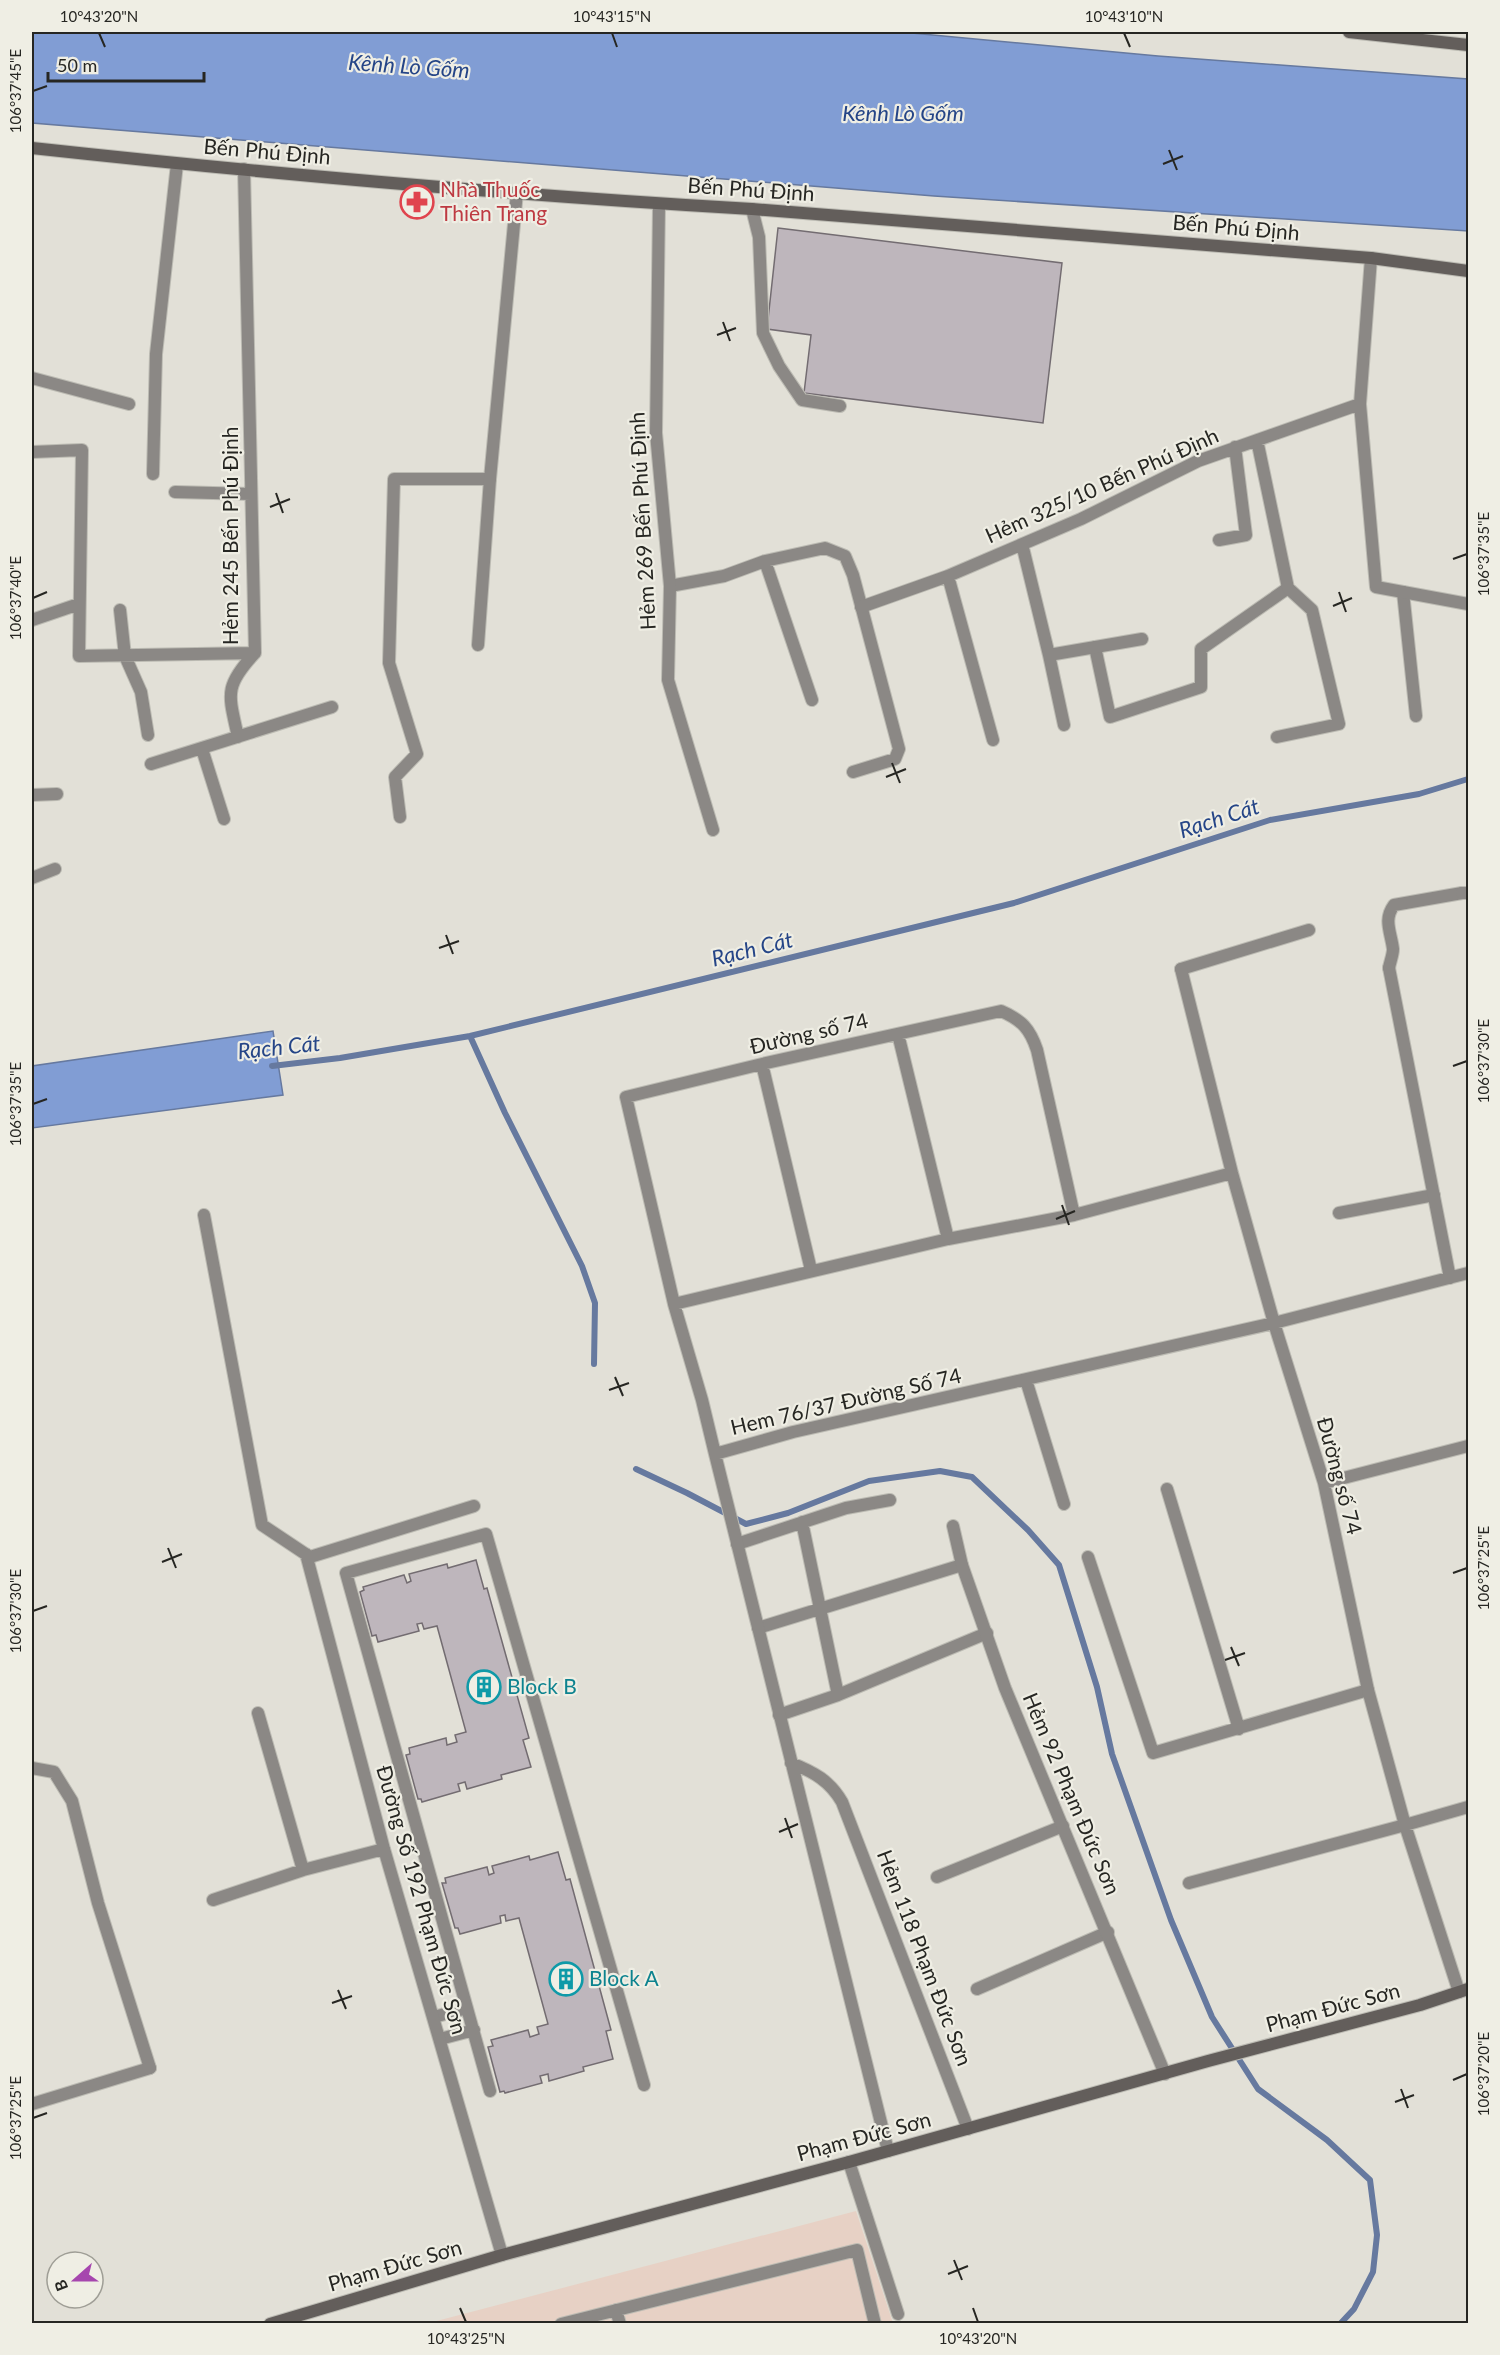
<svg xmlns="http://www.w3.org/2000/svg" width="1500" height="2355" font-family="Lato,sans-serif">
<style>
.education{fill:#e7d1c5}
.water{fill:#819dd4;stroke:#66799f;stroke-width:1.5}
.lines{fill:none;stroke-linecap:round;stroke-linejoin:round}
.stream{stroke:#66799f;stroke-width:6}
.building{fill:#beb6bc;stroke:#736c71;stroke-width:1.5}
.lane-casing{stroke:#bcbbb3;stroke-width:14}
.street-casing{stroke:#bcbbb3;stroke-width:14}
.secondary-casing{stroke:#bcbbb3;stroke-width:14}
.lane{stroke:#8b8885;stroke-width:12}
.street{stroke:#8b8885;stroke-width:12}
.secondary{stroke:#635e5b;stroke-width:12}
.ticks{fill:none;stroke:#262622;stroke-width:2}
.labels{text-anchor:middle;stroke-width:4.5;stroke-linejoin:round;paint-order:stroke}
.street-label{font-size:21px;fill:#262622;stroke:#efeee4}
.health-label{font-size:21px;fill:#be3a42;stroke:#efeee4;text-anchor:start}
.culture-label{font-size:21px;fill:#0d838f;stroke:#efeee4;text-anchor:start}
.water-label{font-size:22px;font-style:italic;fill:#254587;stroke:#efeee4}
.neatline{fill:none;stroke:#262622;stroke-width:2}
.ticks-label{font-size:15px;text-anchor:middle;fill:#262622}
</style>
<rect width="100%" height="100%" fill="#e2e0d7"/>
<path class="education" d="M856,2211L893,2323L425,2324Z"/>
<path class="water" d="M32,32H901L1158,56L1468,79V231L934,196L32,123Z
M273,1031L283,1095L32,1128V1066Z"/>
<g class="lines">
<path class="stream" d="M470,1036L505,1113L582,1266L595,1303L594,1364
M272,1066L340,1058L470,1036L1014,903L1270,820L1419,794L1468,779
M636,1469L687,1493L746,1524L788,1513L869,1481L940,1471L972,1477L1028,1530L1059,1565L1097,1687L1112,1754L1171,1920L1212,2017L1258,2089L1327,2140L1370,2180L1377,2235L1373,2272L1354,2309L1340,2324"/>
</g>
<path class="building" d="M778,228L1062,263L1043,423L804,393L811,335L767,329Z
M476,1560L484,1589L487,1588L529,1738L523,1740L531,1767L501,1775L502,1779L467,1789L465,1782L458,1784L460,1791L422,1802L421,1799H418L406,1755L410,1754L409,1748L446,1738L447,1745L457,1742L455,1735L466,1732L437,1626L424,1629L422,1623L417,1624L419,1631L378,1642L376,1635L372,1636L360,1592L364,1590L363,1587L404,1575L407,1583L411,1581L409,1574L447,1564L448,1568Z
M558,1852L566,1880L570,1879L611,2030L606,2031L613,2059L583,2067L584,2071L549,2081L548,2074L540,2076L542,2083L505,2093L504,2091L500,2092L488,2047L493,2046L491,2040L528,2030L530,2037L539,2034L537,2027L548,2024L519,1918L506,1921L505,1915L500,1916L501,1923L460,1934L458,1928H455L442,1883H446L445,1878L487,1867L489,1875L494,1873L492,1866L529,1856L530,1860Z"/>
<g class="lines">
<defs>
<path id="lane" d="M752,209L759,237L763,333L779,366L802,400L840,406
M32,378L129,404
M32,452L82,450L79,656L255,653L244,169
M175,492L251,494
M765,561L812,700
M670,586L724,576L765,561L825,548L845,556L853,575L899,749L895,759L853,772
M1403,592L1416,716
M120,610L125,656L141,692L148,735
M32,620L79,604
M1095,647L1110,717L1201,687V649L1288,588
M238,737C229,695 223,687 255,653
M202,749L224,819
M151,764L332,707
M32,795L57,794
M400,817L395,777L417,754L389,663L394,479H490
M32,878L55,869
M1389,968C1390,962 1393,955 1393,949C1391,932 1383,920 1394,905L1462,893
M1181,969L1309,930
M1339,1213L1434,1195
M1167,1489L1239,1729
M802,1522L838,1695L987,1633
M737,1544L846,1508L890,1500
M1088,1557L1153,1753L1368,1690
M758,1628L962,1565
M779,1715L838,1695
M32,1768L54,1772L72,1801L98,1903L150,2068
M937,1877L1063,1826
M1189,1883L1405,1825
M977,1989L1108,1932
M434,2017L467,2008
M440,2039L474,2030
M490,2091L346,1573L486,1534L644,2085
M849,2162L898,2314
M616,2310L620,2324
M561,2324L857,2250L875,2324"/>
<path id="street" d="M659,204L656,433L670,586L668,680L713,830
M1371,258L1360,404L1376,587L1468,604
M1257,440L1288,588L1312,610L1339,724L1277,737
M153,474L156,354L177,164
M1219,540L1246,535L1235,447
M1022,544L1049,655L1064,725
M948,576L993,740
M861,607L948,576L1081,519L1198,461L1360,404
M478,645L490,479L517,192
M1049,655L1142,639
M1462,893H1468
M1389,968L1450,1278
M1181,969L1232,1173L1274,1323L1324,1483L1368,1690L1405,1825L1459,1992
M898,1034L948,1239
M762,1064L811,1270
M204,1215L262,1525L310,1557L474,1506
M1074,1215L1037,1050C1030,1029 1022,1020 1001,1011L762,1064L626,1097L674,1304L702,1400L715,1454L793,1432L1274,1323L1468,1273
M674,1304L948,1239L1074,1215L1232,1173
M1026,1380L1064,1504
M715,1454L888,2151
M1324,1483L1468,1446
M953,1526L962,1565L1005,1688L1165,2074
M306,1554L384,1849L502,2255
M258,1713L303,1870
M791,1763C814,1772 830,1781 842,1802L968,2129
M1405,1825L1468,1807
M213,1900L303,1870L384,1849
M32,2104L150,2068"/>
<path id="secondary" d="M1349,32L1468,45
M32,148C271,174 512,195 752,209L1371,258L1468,271
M270,2324L502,2255L849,2162L1208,2061L1420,2005L1468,1989"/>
</defs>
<use href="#lane" class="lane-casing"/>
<use href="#street" class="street-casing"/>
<use href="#secondary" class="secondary-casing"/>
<use href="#lane" class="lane"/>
<use href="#street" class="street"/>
<use href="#secondary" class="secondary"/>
</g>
<path class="ticks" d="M99,33L105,47M612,33L617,47M1124,33L1130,47M33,91L47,86M1169,150L1177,170M1163,164L1183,156M723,322L730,341M717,335L736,328M276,493L283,513M270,507L290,499M1453,559L1467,554M1339,592L1346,612M33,598L47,592M1333,606L1352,598M892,763L900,783M886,777L906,769M446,935L453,954M439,948L459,941M1453,1066L1467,1061M33,1104L47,1099M1062,1205L1069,1225M1056,1219L1075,1211M615,1377L623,1396M609,1390L629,1383M168,1548L176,1568M162,1562L182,1554M1453,1573L1467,1568M33,1611L47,1606M1231,1647L1239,1666M1225,1660L1245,1653M785,1818L792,1838M779,1832L798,1824M338,1990L346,2009M332,2003L352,1996M1453,2080L1467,2074M1401,2089L1408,2108M1395,2102L1414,2095M33,2118L47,2113M954,2260L962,2280M948,2274L968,2266M460,2308L466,2322M973,2308L978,2322"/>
<defs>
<symbol id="pharmacy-ring" viewBox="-11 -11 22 22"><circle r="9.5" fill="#efeee4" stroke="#e0444e" stroke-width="1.5"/><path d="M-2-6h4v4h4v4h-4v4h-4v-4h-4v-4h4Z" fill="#e0444e"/></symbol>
<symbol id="building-ring" viewBox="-11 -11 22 22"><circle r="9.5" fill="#efeee4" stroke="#0f9aa8" stroke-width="1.5"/><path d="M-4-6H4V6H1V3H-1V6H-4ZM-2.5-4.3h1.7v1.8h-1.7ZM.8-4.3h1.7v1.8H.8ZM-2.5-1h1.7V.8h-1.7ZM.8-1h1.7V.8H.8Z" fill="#0f9aa8"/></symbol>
</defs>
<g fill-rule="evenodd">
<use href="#pharmacy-ring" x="398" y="183" width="38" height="38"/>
<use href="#building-ring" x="465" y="1668" width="38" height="38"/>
<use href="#building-ring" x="547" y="1960" width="38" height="38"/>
</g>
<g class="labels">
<g class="street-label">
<text transform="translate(267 152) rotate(5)" y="7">Bến Phú Định</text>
<text transform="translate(751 190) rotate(4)" y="7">Bến Phú Định</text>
<text transform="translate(1236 228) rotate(5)" y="7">Bến Phú Định</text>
<text transform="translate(1102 486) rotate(-24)" y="7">Hẻm 325/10 Bến Phú Định</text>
<text transform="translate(643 521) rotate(-93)" y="7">Hẻm 269 Bến Phú Định</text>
<text transform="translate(231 536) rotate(-90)" y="7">Hẻm 245 Bến Phú Định</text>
<text transform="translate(809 1034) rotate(-13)" y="7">Đường số 74</text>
<text transform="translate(846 1402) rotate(-13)" y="7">Hem 76/37 Đường Số 74</text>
<text transform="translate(1339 1476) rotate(75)" y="7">Đường số 74</text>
<text transform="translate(1071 1794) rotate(67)" y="7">Hẻm 92 Phạm Đức Sơn</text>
<text transform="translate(421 1900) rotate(74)" y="7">Đường Số 192 Phạm Đức Sơn</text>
<text transform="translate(924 1958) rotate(69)" y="7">Hẻm 118 Phạm Đức Sơn</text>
<text transform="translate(1333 2008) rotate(-15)" y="7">Phạm Đức Sơn</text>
<text transform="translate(864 2137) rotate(-15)" y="7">Phạm Đức Sơn</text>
<text transform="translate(395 2266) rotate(-16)" y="7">Phạm Đức Sơn</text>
</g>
<g class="health-label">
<text x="440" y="197">Nhà Thuốc<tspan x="440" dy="24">Thiên Trang</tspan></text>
</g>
<g class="culture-label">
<text x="507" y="1694">Block B</text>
<text x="589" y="1986">Block A</text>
</g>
<g class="water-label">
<text transform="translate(409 66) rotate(4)" y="8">Kênh Lò Gốm</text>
<text x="903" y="121">Kênh Lò Gốm</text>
<text transform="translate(1219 818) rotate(-18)" y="8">Rạch Cát</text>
<text transform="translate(752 949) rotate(-14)" y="8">Rạch Cát</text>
<text transform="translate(279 1047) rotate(-6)" y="8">Rạch Cát</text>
</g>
</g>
<rect width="1500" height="2355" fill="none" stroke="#efeee4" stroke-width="66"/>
<g transform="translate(75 2280) rotate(249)"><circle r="28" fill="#efeee4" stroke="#9f9e96" stroke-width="1.5"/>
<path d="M0-4.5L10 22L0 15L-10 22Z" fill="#a646ae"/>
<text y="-9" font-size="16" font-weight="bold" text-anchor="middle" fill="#262622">B</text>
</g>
<path d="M48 72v9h156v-9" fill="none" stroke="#262622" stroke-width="3"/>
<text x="57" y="72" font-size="18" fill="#262622" stroke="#efeee4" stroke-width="4.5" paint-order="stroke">50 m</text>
<rect x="33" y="33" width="1434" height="2289" class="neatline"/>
<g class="ticks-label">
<text x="99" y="22">10°43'20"N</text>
<text x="612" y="22">10°43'15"N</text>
<text x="1124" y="22">10°43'10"N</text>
<text transform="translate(16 91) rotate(-90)" y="5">106°37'45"E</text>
<text transform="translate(1484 554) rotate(-90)" y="5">106°37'35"E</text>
<text transform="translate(16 598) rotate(-90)" y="5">106°37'40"E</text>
<text transform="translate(1484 1061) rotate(-90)" y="5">106°37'30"E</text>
<text transform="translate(16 1104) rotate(-90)" y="5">106°37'35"E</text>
<text transform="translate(1484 1568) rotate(-90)" y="5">106°37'25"E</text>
<text transform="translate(16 1611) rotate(-90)" y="5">106°37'30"E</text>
<text transform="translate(1484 2074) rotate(-90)" y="5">106°37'20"E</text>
<text transform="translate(16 2118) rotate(-90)" y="5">106°37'25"E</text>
<text x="466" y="2344">10°43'25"N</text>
<text x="978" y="2344">10°43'20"N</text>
</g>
</svg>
